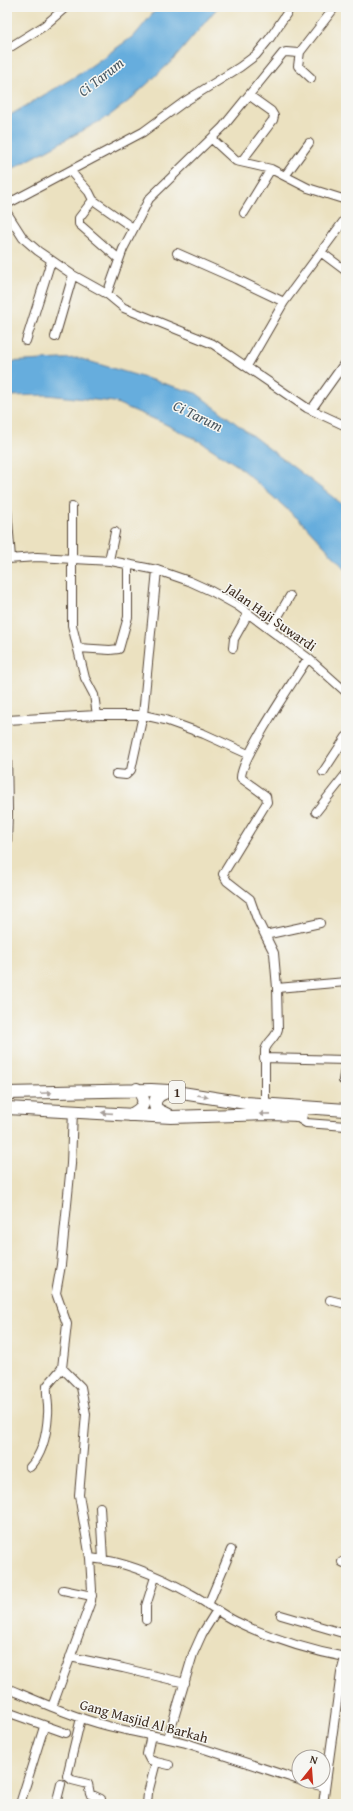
<svg xmlns="http://www.w3.org/2000/svg" width="353" height="1811" font-family="'Gentium Book Plus',serif">
<style>
.water{fill:#66addd;stroke:#506c7e}
.lines{fill:none;stroke-linecap:round;stroke-linejoin:round}
.street-casing{stroke:#554536;stroke-width:10}
.primary-casing{stroke:#554536;stroke-width:14}
.street{stroke:#fff;stroke-width:8}
.primary{stroke:#fff;stroke-width:12}
.oneway{fill:#a79f9a}
.labels{text-anchor:middle;stroke-width:3;stroke-linejoin:round;paint-order:stroke}
.shield{fill:#f6f6f2;stroke:#73675e;stroke-width:1}
.shield-label{font-size:13px;font-weight:bold;fill:#3b2a1e}
.street-label{font-size:14px;fill:#3b2a1e;stroke:#f6f6f2}
.water-label{font-size:15px;font-style:italic;fill:#4a5861;stroke:#f6f6f2}
</style>
<rect width="100%" height="100%" fill="#f6f6f2"/>
<filter id="ink" filterUnits="userSpaceOnUse"><feTurbulence type="fractalNoise" baseFrequency=".025" numOctaves="2"/><feDisplacementMap in="SourceGraphic" scale="8" xChannelSelector="R" yChannelSelector="G"/><feConvolveMatrix kernelMatrix="1 2 1 2 8 2 1 2 1" color-interpolation-filters="sRGB"/></filter>
<filter id="wash" filterUnits="userSpaceOnUse"><feTurbulence type="fractalNoise" baseFrequency=".012" numOctaves="4" result="noise"/><feDisplacementMap in="SourceGraphic" scale="16" xChannelSelector="R" yChannelSelector="G"/><feGaussianBlur stdDeviation="0.9" result="paint"/><feColorMatrix in="noise" values="0 0 0 0 0 0 0 0 0 0 0 0 0 0 0 0 0 1.4 0 .05"/><feComposite in="paint" operator="in"/></filter>
<g filter="url(#wash)">
<rect width="100%" height="100%" fill="#ebe1c0"/>
<path class="water" d="M158,7H218L175,58L130,100L109,116L16,167L7,170V117L81,73L135,35Z
M78,358L196,393L342,504L346,509V570L305,525L238,466L201,442L161,422L114,402L47,395L7,396V362Z"/>
</g>
<g filter="url(#ink)">
<g class="lines">
<defs>
<path id="street" d="M7,49L44,26L66,7
M300,52L298,66L311,78
M212,139L236,161L271,169L308,188L346,200
M241,162L273,120L274,116L271,111L250,96
M71,172L89,192L93,200L79,218V224L119,259
M285,176L309,143
M93,200L133,228
M7,204L143,132L184,102L240,67L256,55L270,38L291,7
M7,213L23,238L38,251L73,275L107,294L124,308L213,344L307,408L346,426
M244,213L271,169
M177,253L236,279L284,302
M322,253L346,271
M107,294L123,249L149,199L223,127L283,53L286,52L298,53L300,52L335,7
M55,337L73,275
M26,341L51,261
M247,366L284,302L346,218
M311,410L346,361
M72,507V625L85,678L94,695L97,715
M7,509L11,558
M7,559L37,557L111,561L157,570L189,581L211,591L238,606L308,658L346,692
M109,560L115,532
M270,630L290,596
M78,648L110,650L119,649L128,617V565
M233,648L234,639L248,614
M7,720L97,715H143L165,720L204,734L248,754
M7,752L8,811L7,844
M323,772L346,737
M116,774L126,775L131,770L143,715L157,570
M316,812L346,774
M265,935L320,923
M277,988L346,982
M264,1058L346,1060
M346,1063L343,1080L346,1081
M265,1104V1050C267,1042 276,1038 278,1029L277,988L274,953L257,919L250,899L227,881L223,874L267,802L266,796L241,778C240,759 295,679 308,658
M295,1116L306,1123L346,1126
M330,1300L346,1304
M30,1467C43,1454 47,1432 48,1414C49,1405 46,1395 47,1386L62,1368L67,1324L56,1293L61,1265L71,1164L73,1110
M100,1507L103,1559
M90,1558C124,1561 161,1577 191,1594C206,1602 219,1613 235,1621C270,1638 307,1650 345,1657
M342,1562L346,1564
M63,1590L92,1596
M208,1605L231,1550
M281,1615L346,1634
M146,1620V1606L155,1577
M70,1657L123,1668L185,1683
M7,1688C40,1702 73,1717 108,1726C134,1733 160,1736 186,1743L299,1780
M52,1707L91,1601L92,1590L90,1558L79,1495L86,1414L81,1387L62,1368
M7,1712L66,1733
M81,1718L67,1776L72,1780L88,1784L90,1794L101,1799L100,1804
M168,1738L193,1654L202,1634L217,1610
M156,1762L169,1765
M301,1781L325,1787
M20,1804L44,1727
M56,1804L61,1784
M147,1804L148,1793L156,1762L150,1760L147,1754L151,1735
M323,1804L341,1673L346,1654"/>
<path id="primary" d="M7,1093L151,1090L169,1091L246,1103L346,1110
M7,1108L171,1117L269,1114L301,1115
M130,1115C144,1108 148,1102 137,1089
M168,1115L156,1109C152,1098 160,1094 169,1091"/>
</defs>
<use href="#street" class="street-casing"/>
<use href="#primary" class="primary-casing"/>
<use href="#street" class="street"/>
<use href="#primary" class="primary"/>
</g>
<defs><path id="oneway-solid" d="M-6-.8H1V-3.2L6.5 0L1 3.2V.8H-6Z"/></defs>
<g class="oneway">
<use href="#oneway-solid" transform="translate(46 1093) rotate(-2)"/>
<use href="#oneway-solid" transform="translate(203 1096) rotate(10)"/>
<use href="#oneway-solid" transform="translate(107 1113) rotate(-176)"/>
<use href="#oneway-solid" transform="translate(265 1114) rotate(179)"/>
</g>
</g>
<g class="labels">
<rect class="shield" x="169" y="1081" width="16" height="22" rx="3"/>
<g class="shield-label">
<text x="177" y="1097">1</text>
</g>
<g class="street-label">
<text transform="translate(271 617) rotate(35)" y="5">Jalan Haji Suwardi</text>
<text transform="translate(144 1721) rotate(15)" y="5">Gang Masjid Al Barkah</text>
</g>
<g class="water-label">
<text transform="translate(101 77) rotate(-38)" y="5">Ci Tarum</text>
<text transform="translate(198 416) rotate(26)" y="5">Ci Tarum</text>
</g>
</g>
<rect width="353" height="1811" fill="none" stroke="#f6f6f2" stroke-width="24"/>
<g transform="translate(311 1769) rotate(17)"><circle r="19" fill="#f6f6f2" stroke="#aba49d"/>
<path d="M0-3L7 15L0 10L-7 15Z" fill="#c8321e"/>
<text y="-6" font-size="11" font-weight="bold" text-anchor="middle" fill="#3b2a1e">N</text>
</g>
</svg>
